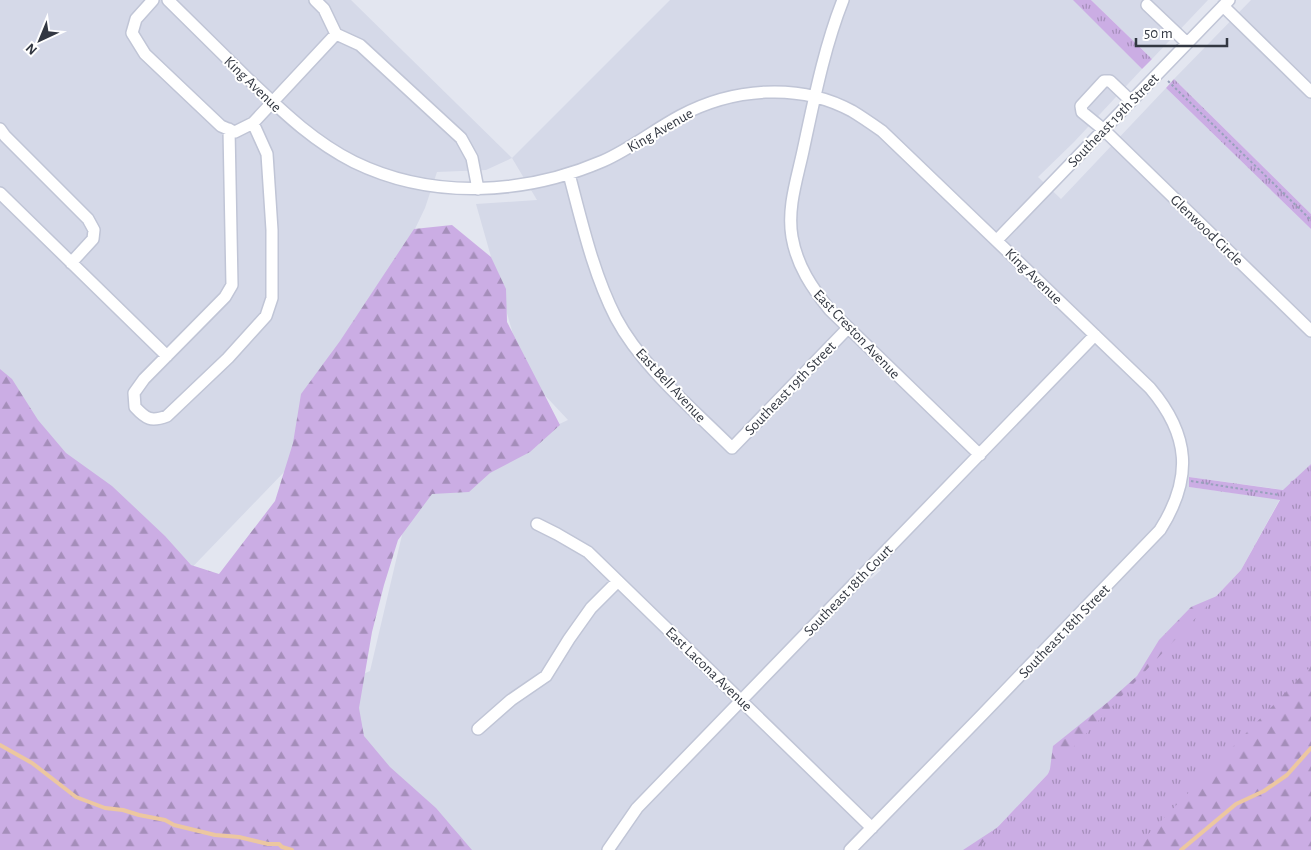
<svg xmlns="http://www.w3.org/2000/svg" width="1311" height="850" font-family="'Alegreya Sans',sans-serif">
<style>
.residential{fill:#d5d9e8;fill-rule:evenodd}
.forest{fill:url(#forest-firs)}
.park{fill:url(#park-tufts)}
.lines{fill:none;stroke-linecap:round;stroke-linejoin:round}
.stream{stroke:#ecc7a0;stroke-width:4}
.minor-casing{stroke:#c0c5d6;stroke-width:14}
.path{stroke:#98a1bc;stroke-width:2;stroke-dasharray:2.5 2.5;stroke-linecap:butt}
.minor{stroke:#fff;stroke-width:11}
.labels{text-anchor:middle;stroke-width:4;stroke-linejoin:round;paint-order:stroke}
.street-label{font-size:15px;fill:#333842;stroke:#fff}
</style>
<defs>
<pattern id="forest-firs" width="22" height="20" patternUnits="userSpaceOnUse" patternTransform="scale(1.25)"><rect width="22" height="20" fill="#cbade4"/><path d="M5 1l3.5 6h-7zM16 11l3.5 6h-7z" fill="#a58eba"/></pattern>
<pattern id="park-tufts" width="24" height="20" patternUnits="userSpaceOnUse" patternTransform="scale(1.25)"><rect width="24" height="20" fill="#cbade4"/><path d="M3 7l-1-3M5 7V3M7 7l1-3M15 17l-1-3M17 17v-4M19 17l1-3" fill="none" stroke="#a58eba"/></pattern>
</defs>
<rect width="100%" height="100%" fill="#e3e6f0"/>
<path class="residential" d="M0,0H351L512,158L670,0H1074L1142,69L1074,142L1038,177L1061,199L1166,88L1311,229V464L1284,490L1189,477V487L1280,499L1241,570L976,850H451L300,702L370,671L426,433L529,438L568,420L524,373L476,204L537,200L512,158L486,170L437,172L425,208L313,442L178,582L0,404ZM869,558L881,570L871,579L860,568Z
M1091,0H1208L1152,59Z
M1251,0H1311V214L1174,79Z"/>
<path class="forest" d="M452,225L491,257L506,289L507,322L560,425L530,452L490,473L469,492L432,494L398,540L384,585L372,632L359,708L364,736L390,767L436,808L472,850H0V369L12,379L38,420L66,453L112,486L165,536L191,565L219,574L275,501L293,443L301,394L340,341L414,229Z
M1311,476V850H963L1038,801L1050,769L1053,746L1108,702L1137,676L1159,640L1191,607L1224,593L1251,576L1279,517L1291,481Z"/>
<path class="park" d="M1073,0H1091L1152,59L1142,69Z
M1174,79L1311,214V229L1166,88Z
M1311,464V666L1133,850H976L1241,570L1280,500L1189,487V477L1283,490Z"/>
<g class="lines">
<path class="stream" d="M0,745L32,763L76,797L105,808L123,810L139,815L165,820L174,825L215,835L239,837L268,844H279L282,847L292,850
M1181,850L1236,804L1264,791L1287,775L1311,748"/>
<defs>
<path id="minor" d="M153,0L136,19L132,33L145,54L221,126L235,132L253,123L336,34L324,9L315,0
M168,0C194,26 220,51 246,77C280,109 312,141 354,162C432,200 524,195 603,161C630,149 654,130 680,116C732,88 799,82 852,111C862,117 872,124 882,131L1150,388C1190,435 1193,478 1160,530L981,716L850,850
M843,0C824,48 814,100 803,151C797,179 787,208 792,237C797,266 812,288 830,310L980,455
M1147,5L1187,43
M1223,6L1311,92
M336,34L360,45L461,138L472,158L478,189
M1131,101L1110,81H1104L1081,106L1082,112L1104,130L1311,331
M0,129L5,136L88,219L94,230L93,239L71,263
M229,129L232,285L225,297L144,379L134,393L135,407C146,419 151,422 167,416L228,358L266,316L272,298V230L267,154L253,123
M569,174C582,223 593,273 616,318C642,367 693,409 732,448L848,328
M0,193L167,356
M997,240L1229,0
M537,524L557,534L588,552L872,828
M478,729L511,700L546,676L569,639L591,608L618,581
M608,850L637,808L1095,335"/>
</defs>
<use href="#minor" class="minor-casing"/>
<path class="path" d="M1168,81L1311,220
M1191,481L1279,495"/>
<use href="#minor" class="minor"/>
</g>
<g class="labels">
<g class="street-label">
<text transform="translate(253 84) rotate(44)" y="5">King Avenue</text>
<text transform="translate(1113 120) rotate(-46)" y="5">Southeast 19th Street</text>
<text transform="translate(660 130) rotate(-30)" y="5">King Avenue</text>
<text transform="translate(1207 230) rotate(44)" y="5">Glenwood Circle</text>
<text transform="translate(1034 276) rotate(44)" y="5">King Avenue</text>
<text transform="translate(857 334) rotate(46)" y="5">East Creston Avenue</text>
<text transform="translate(671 385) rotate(47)" y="5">East Bell Avenue</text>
<text transform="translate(790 388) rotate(-46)" y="5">Southeast 19th Street</text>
<text transform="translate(848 590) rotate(-46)" y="5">Southeast 18th Court</text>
<text transform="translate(1064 631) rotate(-46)" y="5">Southeast 18th Street</text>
<text transform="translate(709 669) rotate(44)" y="5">East Lacona Avenue</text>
</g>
</g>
<g transform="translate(40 40) rotate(224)" stroke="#ffffff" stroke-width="4" paint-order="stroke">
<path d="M0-4L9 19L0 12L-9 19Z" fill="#333842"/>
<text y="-8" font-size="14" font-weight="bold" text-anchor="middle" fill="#333842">N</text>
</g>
<path d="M1136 38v8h91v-8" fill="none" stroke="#333842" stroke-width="2.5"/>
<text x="1144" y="38" font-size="15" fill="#333842" stroke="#ffffff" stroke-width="4" paint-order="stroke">50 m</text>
</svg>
